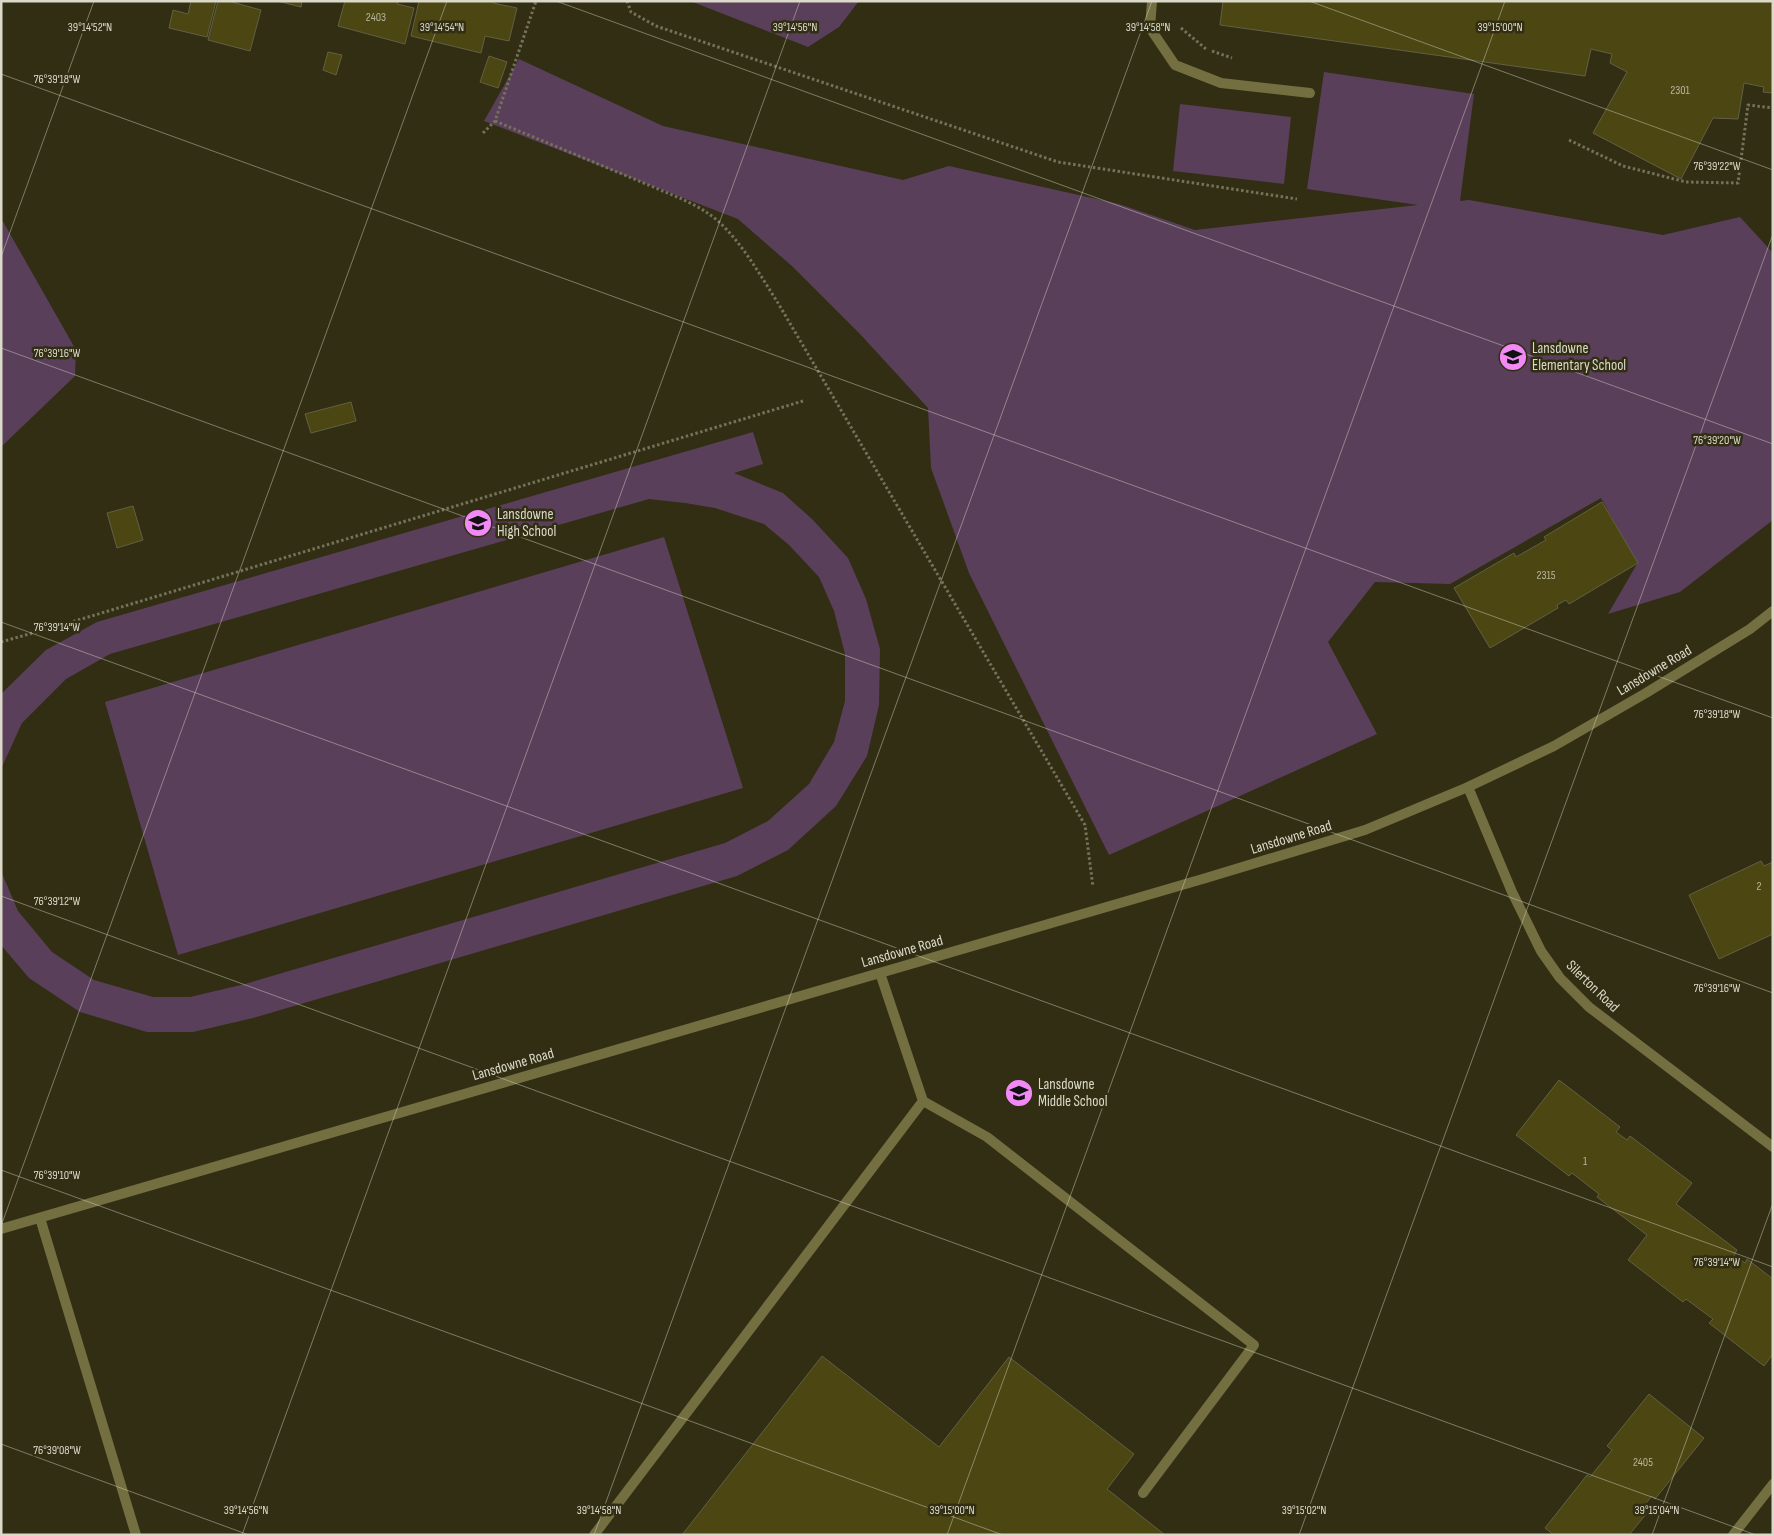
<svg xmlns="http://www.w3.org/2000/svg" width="1774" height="1536" font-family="'Sofia Sans Condensed',sans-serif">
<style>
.green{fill:#5a3f5a}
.building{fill:#4b4612;stroke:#636044}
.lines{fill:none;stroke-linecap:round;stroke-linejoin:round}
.path{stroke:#74725b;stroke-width:3;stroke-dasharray:2.5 2.5;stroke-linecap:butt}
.service{stroke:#736f40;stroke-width:10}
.minor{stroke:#736f40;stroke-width:10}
.tertiary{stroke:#736f40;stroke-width:10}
.ticks{fill:none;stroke:#dbdaca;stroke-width:1;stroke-opacity:0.45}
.labels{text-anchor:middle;stroke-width:5;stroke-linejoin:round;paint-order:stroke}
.number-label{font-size:12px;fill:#b7b59c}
.poi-label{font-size:15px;fill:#dbdaca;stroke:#312e13;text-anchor:start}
.street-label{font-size:15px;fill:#dbdaca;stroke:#312e13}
.ticks-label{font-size:12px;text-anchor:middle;fill:#dbdaca;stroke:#312e13;stroke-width:5;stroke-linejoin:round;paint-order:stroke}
</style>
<rect width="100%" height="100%" fill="#312e13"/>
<path class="green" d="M690,1H859L839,27L808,47Z
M519,59L663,126L903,180L949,166L1119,204L1195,230L1418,205L1307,189L1324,72L1474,94L1460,201L1469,200L1663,235L1740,217L1773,253V520L1680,592L1608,614L1637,564L1601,498L1450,584L1375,582L1328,642L1377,734L1109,855L969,573L931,468L928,408L860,334L793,267L738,219L484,121Z
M1180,104L1291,117L1284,184L1173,171Z
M1,218L76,350L75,376L1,447Z
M753,432L763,464L734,473L783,493L813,520L848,558L866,599L880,649L879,705L867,756L836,806L788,850L737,876L253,1018L193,1032H147L80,1012L29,978L1,945V871L18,911L52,952L94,980L153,997H190L245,984L725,843L768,821L809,784L834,742L845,701V654L834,611L819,577L789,545L764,524L715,508L685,503L649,499L110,654L66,679L22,723L1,769V694L46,650L97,622Z
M664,537L743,788L178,955L105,702Z"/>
<path class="building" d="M191,1H216L207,37L169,28L173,10L188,14Z
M218,1H228L261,10L250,51L208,40Z
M277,1H302L301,7Z
M345,1H398L397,4L414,8L405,44L338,26Z
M419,1H494L493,3L517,8L509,41L485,36L481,53L411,36Z
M1223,1H1773V93L1763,92L1764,87L1744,83L1738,119L1713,118L1681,179L1593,133L1627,72L1610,63L1612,54L1591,49L1585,76L1220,25Z
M328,52L342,55L336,75L323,70Z
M489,56L507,62L498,88L480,82Z
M351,402L356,421L311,433L305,414Z
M1602,502L1638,563L1569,604L1566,600L1557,605L1558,608L1490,648L1454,588L1514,553L1516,557L1546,540L1544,537Z
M133,506L143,540L117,548L107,513Z
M1761,861L1764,866L1773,862V934L1719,959L1689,895Z
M1559,1080L1620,1127L1616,1132L1627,1140L1630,1136L1692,1183L1676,1204L1737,1250L1734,1255L1745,1263L1747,1259L1773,1279V1354L1764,1366L1709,1323L1713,1319L1686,1299L1683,1302L1628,1260L1647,1235L1597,1197L1599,1194L1572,1173L1569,1176L1516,1135Z
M822,1356L939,1447L1009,1357L1134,1454L1107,1489L1165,1535H682Z
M1649,1394L1704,1438L1655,1499L1652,1496L1646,1503L1651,1508L1629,1535H1554L1545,1528L1587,1475L1590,1477L1612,1450L1607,1446Z"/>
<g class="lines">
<path class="path" d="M627,1L631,12L656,26L1058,162L1297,199
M1181,28L1206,49
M1212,51L1232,58
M495,121L682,199C690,203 699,207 706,212C735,230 760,275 778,303L1085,825L1093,887
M483,133L495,121L536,1
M1569,140L1623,166L1686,182L1738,183L1748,105L1773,108
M1,642L85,618L803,401"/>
<path class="service" d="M1152,1L1150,28L1175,65L1221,83L1310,93
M923,1101L987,1137L1254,1345L1143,1493
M40,1218L136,1535
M594,1535L923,1101L880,973"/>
<path class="minor" d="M1468,787L1512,892L1541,951L1560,978L1589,1007L1773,1147
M1733,1535L1773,1484"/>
<path class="tertiary" d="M1,1229L1206,878L1365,830L1468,787L1554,746L1646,693L1750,629L1773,611"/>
</g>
<path class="ticks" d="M556,1L1773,444M1309,1L1773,170M1,74L1773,718M1,257L94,1M1,348L1773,993M1,622L1773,1267M1,896L1756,1535M1,1170L1003,1535M1,1226L447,1M1,1444L249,1535M242,1535L800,1M594,1535L1152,1M947,1535L1505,1M1299,1535L1773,234M1652,1535L1773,1203"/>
<defs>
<symbol id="school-disc" viewBox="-11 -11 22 22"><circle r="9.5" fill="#f18af4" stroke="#312e13"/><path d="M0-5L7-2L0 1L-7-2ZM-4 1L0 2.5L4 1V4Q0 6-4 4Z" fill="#111"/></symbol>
</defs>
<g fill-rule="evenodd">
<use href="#school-disc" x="1497" y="341" width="32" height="32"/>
<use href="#school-disc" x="462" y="507" width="32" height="32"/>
<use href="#school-disc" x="1003" y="1077" width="32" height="32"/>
</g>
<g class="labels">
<g class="number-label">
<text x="376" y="21">2403</text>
<text x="1680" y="94">2301</text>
<text x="1546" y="579">2315</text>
<text x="1759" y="890">2</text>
<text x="1585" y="1165">1</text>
<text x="1643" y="1466">2405</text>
</g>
<g class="poi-label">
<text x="1532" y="353">Lansdowne<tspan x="1532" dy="17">Elementary School</tspan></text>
<text x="497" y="519">Lansdowne<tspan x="497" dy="17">High School</tspan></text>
<text x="1038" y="1089">Lansdowne<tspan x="1038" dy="17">Middle School</tspan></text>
</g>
<g class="street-label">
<text transform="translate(1654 670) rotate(-31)" y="5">Lansdowne Road</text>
<text transform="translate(1291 837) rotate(-17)" y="5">Lansdowne Road</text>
<text transform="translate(902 951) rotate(-16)" y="5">Lansdowne Road</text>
<text transform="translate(1593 986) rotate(44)" y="5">Silerton Road</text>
<text transform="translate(513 1064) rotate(-16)" y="5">Lansdowne Road</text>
</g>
</g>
<g class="ticks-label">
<text x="90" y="31">39°14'52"N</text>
<text x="442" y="31">39°14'54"N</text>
<text x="795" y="31">39°14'56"N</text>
<text x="1148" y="31">39°14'58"N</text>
<text x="1500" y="31">39°15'00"N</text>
<text x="57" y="83">76°39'18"W</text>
<text x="1717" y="170">76°39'22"W</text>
<text x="57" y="357">76°39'16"W</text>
<text x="1717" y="444">76°39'20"W</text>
<text x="57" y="631">76°39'14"W</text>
<text x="1717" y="718">76°39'18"W</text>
<text x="57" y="905">76°39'12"W</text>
<text x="1717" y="992">76°39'16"W</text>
<text x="57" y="1179">76°39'10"W</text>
<text x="1717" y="1266">76°39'14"W</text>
<text x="57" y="1454">76°39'08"W</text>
<text x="246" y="1514">39°14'56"N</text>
<text x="599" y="1514">39°14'58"N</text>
<text x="952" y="1514">39°15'00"N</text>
<text x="1304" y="1514">39°15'02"N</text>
<text x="1657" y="1514">39°15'04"N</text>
</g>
<rect width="1774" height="1536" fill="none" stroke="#dbdaca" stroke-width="5"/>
</svg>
